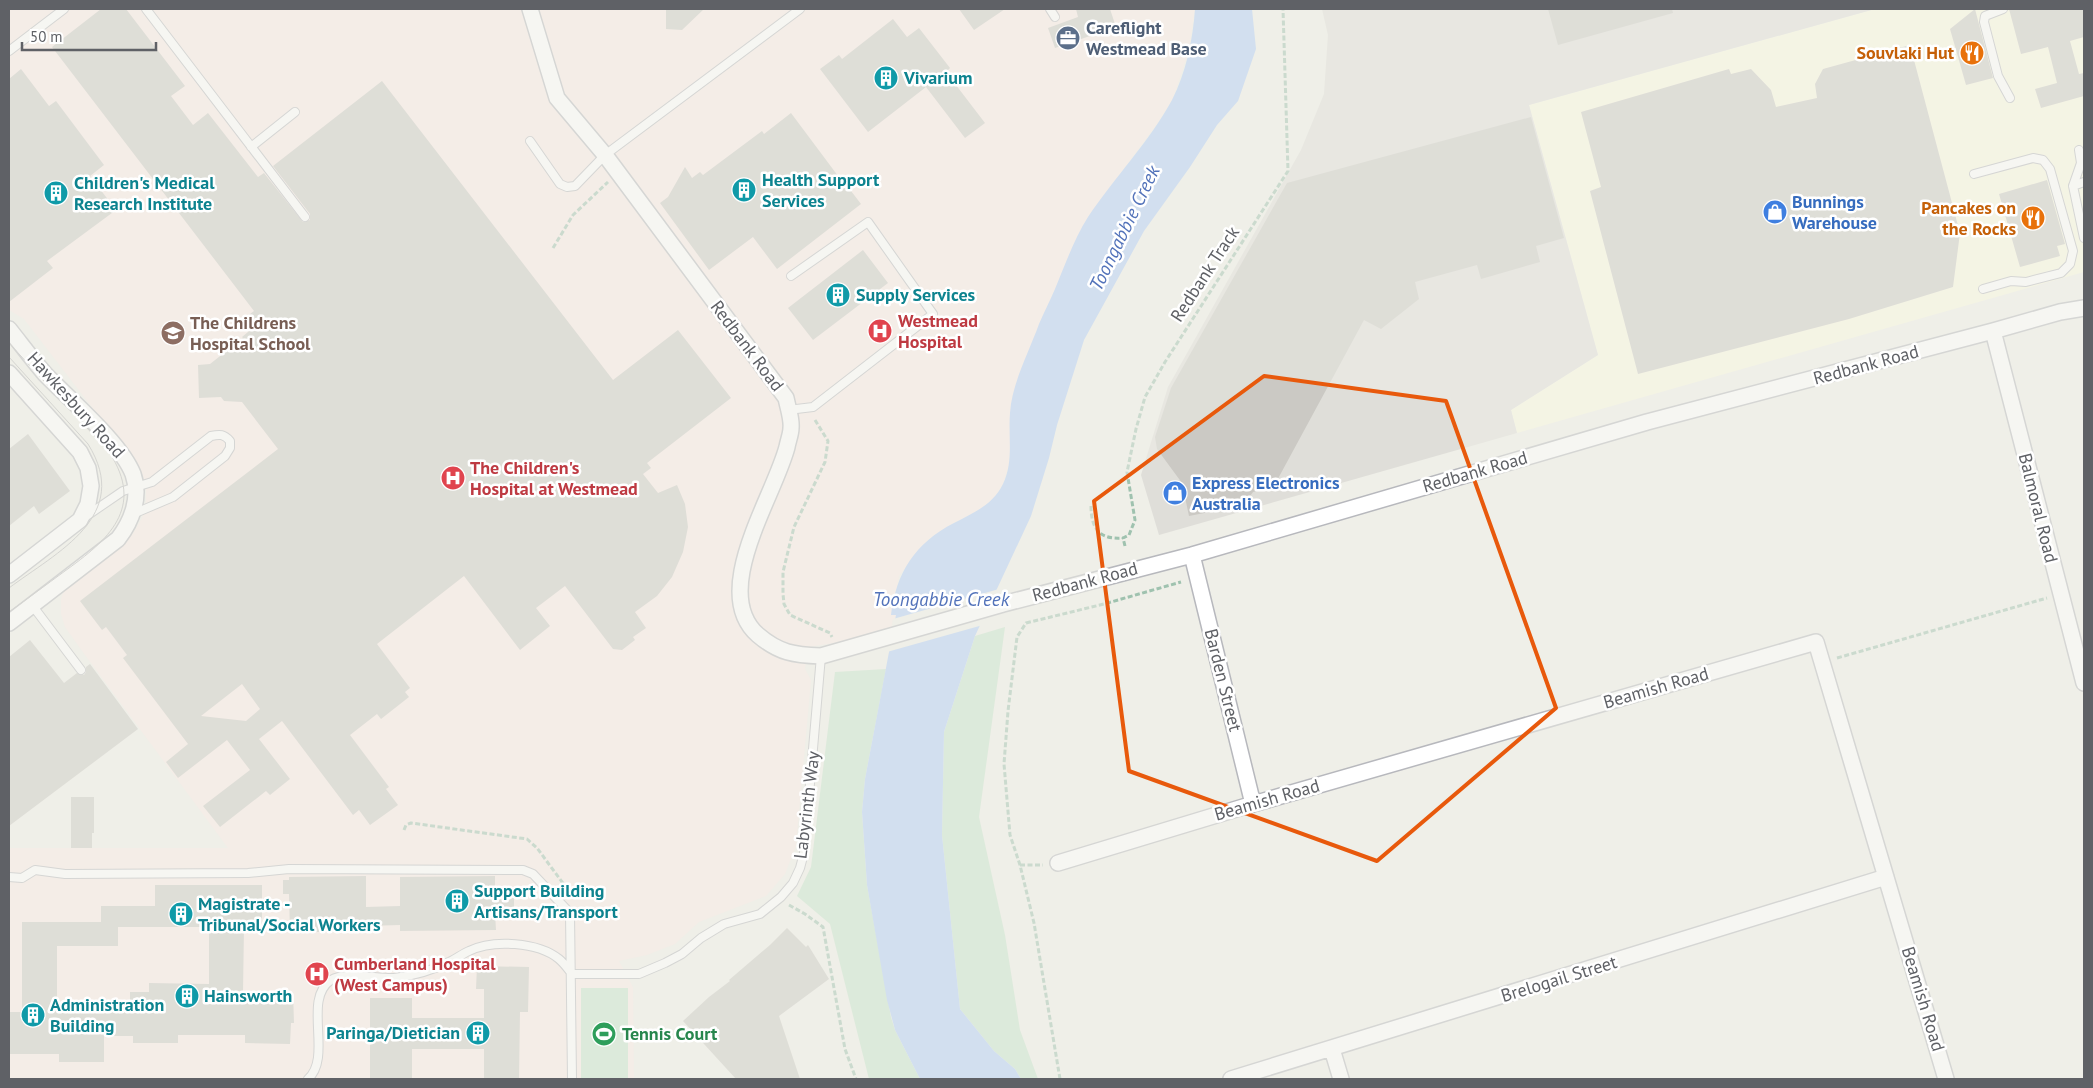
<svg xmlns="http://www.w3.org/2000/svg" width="2093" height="1088" font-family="'PT Sans',sans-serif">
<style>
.commercial{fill:#fbfae1}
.industrial{fill:#dfded9}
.medical{fill:#faebe6}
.green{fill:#c6e4cc}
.water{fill:#afccf8}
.pier{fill:#efefe8}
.building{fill:#cbc9c4;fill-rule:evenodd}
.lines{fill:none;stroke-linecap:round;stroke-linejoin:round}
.lane-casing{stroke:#b7b8bd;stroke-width:10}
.street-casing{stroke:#b7b8bd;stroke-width:18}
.path{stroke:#9fc2af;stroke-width:3;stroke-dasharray:5 2.5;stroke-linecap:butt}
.lane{stroke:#fff;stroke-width:8}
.street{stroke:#fff;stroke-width:15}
.tram{stroke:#b5b5b6;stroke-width:1}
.marked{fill:none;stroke:#e8590c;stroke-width:4;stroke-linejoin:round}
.labels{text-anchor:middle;stroke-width:5;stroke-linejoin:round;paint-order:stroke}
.service-label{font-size:18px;font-weight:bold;fill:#4e5e75;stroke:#fff;text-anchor:start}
.food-label{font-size:18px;font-weight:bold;fill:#c56008;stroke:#fff;text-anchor:end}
.culture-label{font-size:18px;font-weight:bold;fill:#0d838f;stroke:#fff;text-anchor:start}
.shop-label{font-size:18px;font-weight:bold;fill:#366cbe;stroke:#fff;text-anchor:start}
.street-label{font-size:18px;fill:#5f6166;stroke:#fff}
.health-label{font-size:18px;font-weight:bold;fill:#be3a42;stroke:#fff;text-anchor:start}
.education-label{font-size:18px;font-weight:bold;fill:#785e54;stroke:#fff;text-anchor:start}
.leisure-label{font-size:18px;font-weight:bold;fill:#27864d;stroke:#fff;text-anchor:start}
.water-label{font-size:19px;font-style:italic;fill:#5373ba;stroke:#fff}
</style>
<rect width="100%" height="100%" fill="#efefe8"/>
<path class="commercial" d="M1875,9H2084V272L1517,433L1511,410L1598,355L1529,105Z"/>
<path class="industrial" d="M1322,9H1875L1529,105L1598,355L1511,410L1517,433L1159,535L1141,475L1168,387L1301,150L1324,94L1328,35Z"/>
<path class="medical" d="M9,9H1195L1189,50L1173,99L1157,124L1087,219L1040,323L1015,389L1009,465L1003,484L995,497L980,510L952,524L929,539L914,556L899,576L892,615H896L894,627L840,642L808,647L805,669L811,680L796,846L785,874L766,896L699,922L675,944L647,955L619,961L633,987L634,1079H9V848H228L85,655L65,627L61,614V599L66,584L132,535L142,518L146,501V485L141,471L24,319L9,310Z"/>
<path class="green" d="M1005,627L979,817L1005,935L1020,1030L1038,1079H1021L1015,1069L994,1051L960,1009L942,835L944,732L975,636Z
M886,669L865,779L862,812L867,885L891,1017L895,1030L920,1079H869L830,924L797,896L811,867L835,672Z
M581,988H628V1079H581Z"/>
<path class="water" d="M1195,9H1252L1256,49L1238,101L1217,125L1190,167L1144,231L1084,340L1057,425L1049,458L1031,516L975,636L944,732L942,835L960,1009L994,1051L1015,1069L1021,1079H920L895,1030L887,1000L867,885L862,812L865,779L896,615H891C896,573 915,543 954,523C973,513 993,505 1003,484C1014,461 1008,437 1010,413C1012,383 1029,352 1039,324C1044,312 1050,301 1055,289C1065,265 1074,239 1088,217C1115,177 1149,142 1172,100C1186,73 1193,39 1195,9Z"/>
<path class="pier" d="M999,589L983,625L887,652L893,619Z"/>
<path class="building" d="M101,9H126L185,86L171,96L193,125L208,113L258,177L264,173L303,222L310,220V214L273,166L382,81L613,380L678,330L731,398L647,463L651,468L643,474L658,493L677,485L685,504L688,527L683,552L672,577L657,596L635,612L646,628L633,637L635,640L622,650L613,649L565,586L536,608L550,626L520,650L464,576L377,644L410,688L405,692L409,697L381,719L377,714L350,735L389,787L386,789L398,805L370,825L359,810L353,815L282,721L259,739L290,779L270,795L266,791L220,827L203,806L250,770L227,740L178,778L166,762L188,744L123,658L127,655L106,627L102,630L80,601L278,449L242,402L224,401L221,397L199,398L198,365L210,364L243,338L242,337L254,327L246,317L254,311L52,47ZM242,684L260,709L246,721L201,716Z
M666,9H704L682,30L666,29Z
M959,9H1005L974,30Z
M1076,9H1110L1116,27L1055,48L1048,28L1078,17Z
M1548,9H1672L1673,13L1558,45Z
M1975,9L1993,78L1966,85L1950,29Z
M2009,9H2084V37L2070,41L2079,74L2084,73V96L2041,108L2035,89L2057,83L2048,47L2021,54Z
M893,19L907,37L919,28L950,68L946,72L985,123L965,138L926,87L868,132L820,69L839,55L842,59Z
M1910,45L1960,233L1953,287L1849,319L1638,374L1590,191L1601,187L1581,112L1729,69L1731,74L1751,69L1771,90L1776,107L1817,98L1815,84L1823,69Z
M21,69L49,106L56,101L104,165L90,176L116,210L47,261L53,268L9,302V79Z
M791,113L847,188L848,187L861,204L777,269L753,237L709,270L660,203L668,197L685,167L692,178L700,172L703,175L762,131L764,134Z
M1531,117L1564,238L1536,246L1540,262L1481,279L1477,265L1415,282L1419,299L1381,329L1364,320L1274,486L1253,492L1248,499L1234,501L1235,507L1189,516L1182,483L1157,449L1155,437L1171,388L1287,183Z
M2047,180L2065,244L2057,246L2060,256L2020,267L1999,194Z
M863,250L888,283L813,340L788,308Z
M28,434L70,491L39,514L34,506L9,526V449Z
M30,640L64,683L77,673L84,675L86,672V667L90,664L138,729L9,826V657Z
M71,797H94V833H92V848H71Z
M366,876V907L400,906V877L495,876V894H514V912L495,913L496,930L400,931V925L366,926V932H290L289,894H283V880H289V877Z
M155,885H262V927H244L243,992H293L294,1023H291L290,1044L245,1043V1035H178V1043H133V1036H104V1062H59V1054H9V1012H22V922H101V906H155ZM118,927H209V984L149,983V992H130V1011H57V946H118Z
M787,928L806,947L808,945L829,979L779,1016L800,1079H736L683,1021L709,997L730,981L729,980L770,945Z
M477,966L529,967L528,1012H520L519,1079H484V1049H412V1079H370V998H412V1018H484V989H476Z"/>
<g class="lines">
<defs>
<path id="lane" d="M146,9L305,217
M1050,9L1055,17
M2003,9L1985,16L1984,22L1998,76L2010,98
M9,51L64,9
M530,141L560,184L567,187L575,186L605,155L800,9
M251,147L295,112
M1974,174L2033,158L2043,160L2050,169L2073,251L2070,264L2061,273L2026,282L2011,281L1983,289
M2084,182L2073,186L2084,238
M2073,186L2081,163L2079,150
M788,410L813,407L933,314L868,222L791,276
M85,517L123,491L152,482L211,436C220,434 224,434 230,441V448L225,456L173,497L133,514
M32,605L81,670
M9,877L22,878L35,870L65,874L248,873L289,869L523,870L533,874L570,913L572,1079
M308,1079C333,1057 302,999 331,980C344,971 378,979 394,978C412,976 433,970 449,962C456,959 462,954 469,951C493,939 538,942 559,959C564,963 568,969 572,974H639L665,963L682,954L701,938L724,924L760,914L781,897L793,883L800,868L804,853L821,656"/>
<path id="street" d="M530,9L557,98L605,155L786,398C788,408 792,419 791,428C791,434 788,441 787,447C774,497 709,592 758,635C779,653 794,655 821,656L1003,604L1192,555L1647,422L1993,331L2060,312L2084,308
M9,329C21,344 32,359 45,374C69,399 121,443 133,474C141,497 132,521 118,539L9,623
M1993,331L2084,683
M9,373L80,452L88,468L91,486L88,504L80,520L9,575
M1192,555L1253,804
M1058,863L1253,804L1816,642L1946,1079
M1332,1049L1341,1079
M1231,1079L1886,877"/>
</defs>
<use href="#lane" class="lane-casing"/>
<use href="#street" class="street-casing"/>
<path class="path" d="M553,248L573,215L608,182
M815,420L828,441L825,462L794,527L783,572V594L784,604L790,615L830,633L832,637
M1091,506C1091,528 1099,540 1123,538
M1125,546L1123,538L1129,535L1135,520L1127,472L1136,429L1145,397L1165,362L1288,171L1283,9
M1837,658L2047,598
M404,830L406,825L411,823L527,839L537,848L571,894
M1020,865H1043
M789,905L805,914L823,927L845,1049L856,1079
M1060,1079L1034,923L1020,865L1010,835L1004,764L1008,711L1017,637L1026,623L1104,604L1181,582"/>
<use href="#lane" class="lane"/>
<use href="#street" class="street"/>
<path class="tram" d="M9,343L109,452C146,508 108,540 65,571C46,585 27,599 9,612
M9,357L88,444C133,516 57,552 9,588"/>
</g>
<path d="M0 0H2093V1088H0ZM1264,376L1446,401L1556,708L1377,861L1129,771L1094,501Z" fill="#efefe8" fill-opacity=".55" fill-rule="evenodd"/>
<path class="marked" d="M1264,376L1446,401L1556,708L1377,861L1129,771L1094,501Z"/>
<defs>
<symbol id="office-disc" viewBox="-11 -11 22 22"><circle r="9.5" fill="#5c6f8a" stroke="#fff"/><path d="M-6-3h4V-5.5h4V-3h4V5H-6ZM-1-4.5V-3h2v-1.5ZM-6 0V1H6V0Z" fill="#fff"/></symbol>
<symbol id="restaurant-disc" viewBox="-11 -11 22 22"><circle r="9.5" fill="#e8710a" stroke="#fff"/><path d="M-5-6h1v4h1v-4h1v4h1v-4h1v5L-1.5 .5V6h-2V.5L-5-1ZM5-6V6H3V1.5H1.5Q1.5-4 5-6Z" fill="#fff"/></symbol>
<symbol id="building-disc" viewBox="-11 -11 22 22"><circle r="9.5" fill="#0f9aa8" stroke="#fff"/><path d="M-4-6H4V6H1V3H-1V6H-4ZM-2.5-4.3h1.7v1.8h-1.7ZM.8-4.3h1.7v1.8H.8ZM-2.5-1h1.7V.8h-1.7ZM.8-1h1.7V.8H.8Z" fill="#fff"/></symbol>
<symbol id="shop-disc" viewBox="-11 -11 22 22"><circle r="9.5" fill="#3f7fe0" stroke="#fff"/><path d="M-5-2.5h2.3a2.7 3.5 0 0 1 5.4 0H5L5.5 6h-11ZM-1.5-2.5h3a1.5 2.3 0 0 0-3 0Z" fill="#fff"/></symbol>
<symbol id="hospital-disc" viewBox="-11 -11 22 22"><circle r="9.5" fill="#e0444e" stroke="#fff"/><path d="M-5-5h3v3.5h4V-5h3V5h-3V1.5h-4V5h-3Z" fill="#fff"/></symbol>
<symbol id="school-disc" viewBox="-11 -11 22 22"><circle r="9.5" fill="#8d6e63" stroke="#fff"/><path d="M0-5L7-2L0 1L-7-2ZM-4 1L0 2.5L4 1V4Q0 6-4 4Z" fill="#fff"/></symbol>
<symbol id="stadium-disc" viewBox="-11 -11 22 22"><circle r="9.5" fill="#2e9e5b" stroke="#fff"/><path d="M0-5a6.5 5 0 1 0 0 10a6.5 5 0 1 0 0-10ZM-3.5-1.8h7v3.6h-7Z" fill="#fff"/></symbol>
</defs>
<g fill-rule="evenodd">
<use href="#office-disc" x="1054" y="24" width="28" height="28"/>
<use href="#restaurant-disc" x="1958" y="39" width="28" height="28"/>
<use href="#building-disc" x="872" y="64" width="28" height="28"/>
<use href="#building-disc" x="730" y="176" width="28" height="28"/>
<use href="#building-disc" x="42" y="179" width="28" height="28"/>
<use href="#shop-disc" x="1761" y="198" width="28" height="28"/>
<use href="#restaurant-disc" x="2019" y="204" width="28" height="28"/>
<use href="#building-disc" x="824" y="281" width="28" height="28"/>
<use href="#hospital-disc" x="866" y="317" width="28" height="28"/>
<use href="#school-disc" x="159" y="319" width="28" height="28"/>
<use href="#hospital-disc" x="439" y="464" width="28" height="28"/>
<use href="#shop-disc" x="1161" y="479" width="28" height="28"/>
<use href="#building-disc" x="443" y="887" width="28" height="28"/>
<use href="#building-disc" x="167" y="900" width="28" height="28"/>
<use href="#hospital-disc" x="303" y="960" width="28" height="28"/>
<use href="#building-disc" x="173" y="982" width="28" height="28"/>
<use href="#building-disc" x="19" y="1001" width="28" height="28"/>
<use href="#building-disc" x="464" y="1019" width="28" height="28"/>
<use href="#stadium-disc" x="590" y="1020" width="28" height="28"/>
</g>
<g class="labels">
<g class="service-label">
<text x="1086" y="34">Careflight<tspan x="1086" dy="21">Westmead Base</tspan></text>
</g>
<g class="food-label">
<text x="1954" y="59">Souvlaki Hut</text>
<text x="2016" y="214">Pancakes on<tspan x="2016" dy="21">the Rocks</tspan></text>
</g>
<g class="culture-label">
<text x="904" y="84">Vivarium</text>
<text x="762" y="186">Health Support<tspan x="762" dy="21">Services</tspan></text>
<text x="74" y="189">Children's Medical<tspan x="74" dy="21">Research Institute</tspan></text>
<text x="856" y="301">Supply Services</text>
<text x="474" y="897">Support Building<tspan x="474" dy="21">Artisans/Transport</tspan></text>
<text x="198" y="910">Magistrate -<tspan x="198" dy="21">Tribunal/Social Workers</tspan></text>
<text x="204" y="1002">Hainsworth</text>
<text x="50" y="1011">Administration<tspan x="50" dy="21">Building</tspan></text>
<text x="460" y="1039" text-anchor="end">Paringa/Dietician</text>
</g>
<g class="shop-label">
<text x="1792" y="208">Bunnings<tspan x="1792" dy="21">Warehouse</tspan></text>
<text x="1192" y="489">Express Electronics<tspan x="1192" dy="21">Australia</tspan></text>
</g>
<g class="street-label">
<text transform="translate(1205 274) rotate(-57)" y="6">Redbank Track</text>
<text transform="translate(747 346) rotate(53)" y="6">Redbank Road</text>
<text transform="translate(1866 365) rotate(-15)" y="6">Redbank Road</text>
<text transform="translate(76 405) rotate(48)" y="6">Hawkesbury Road</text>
<text transform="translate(1475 472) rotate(-16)" y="6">Redbank Road</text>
<text transform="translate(2038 508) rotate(76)" y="6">Balmoral Road</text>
<text transform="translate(1085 582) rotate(-15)" y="6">Redbank Road</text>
<text transform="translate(1223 680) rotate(76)" y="6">Barden Street</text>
<text transform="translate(1656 688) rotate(-16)" y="6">Beamish Road</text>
<text transform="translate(1267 800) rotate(-16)" y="6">Beamish Road</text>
<text transform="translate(807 805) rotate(-83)" y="6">Labyrinth Way</text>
<text transform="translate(1559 979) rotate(-17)" y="6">Brelogail Street</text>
<text transform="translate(1923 999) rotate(73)" y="6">Beamish Road</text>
</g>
<g class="health-label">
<text x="898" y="327">Westmead<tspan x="898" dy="21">Hospital</tspan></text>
<text x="470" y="474">The Children's<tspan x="470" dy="21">Hospital at Westmead</tspan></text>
<text x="334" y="970">Cumberland Hospital<tspan x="334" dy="21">(West Campus)</tspan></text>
</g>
<g class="education-label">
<text x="190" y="329">The Childrens<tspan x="190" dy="21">Hospital School</tspan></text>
</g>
<g class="leisure-label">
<text x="622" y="1040">Tennis Court</text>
</g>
<g class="water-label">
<text transform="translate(1124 228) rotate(-64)" y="7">Toongabbie Creek</text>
<text x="941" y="606">Toongabbie Creek</text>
</g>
</g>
<rect width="2093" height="1088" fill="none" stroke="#5f6166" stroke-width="20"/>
<path d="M22 42v8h134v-8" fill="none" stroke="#5f6166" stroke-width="2.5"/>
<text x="30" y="42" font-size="15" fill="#5f6166" stroke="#ffffff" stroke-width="4" paint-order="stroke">50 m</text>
</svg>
